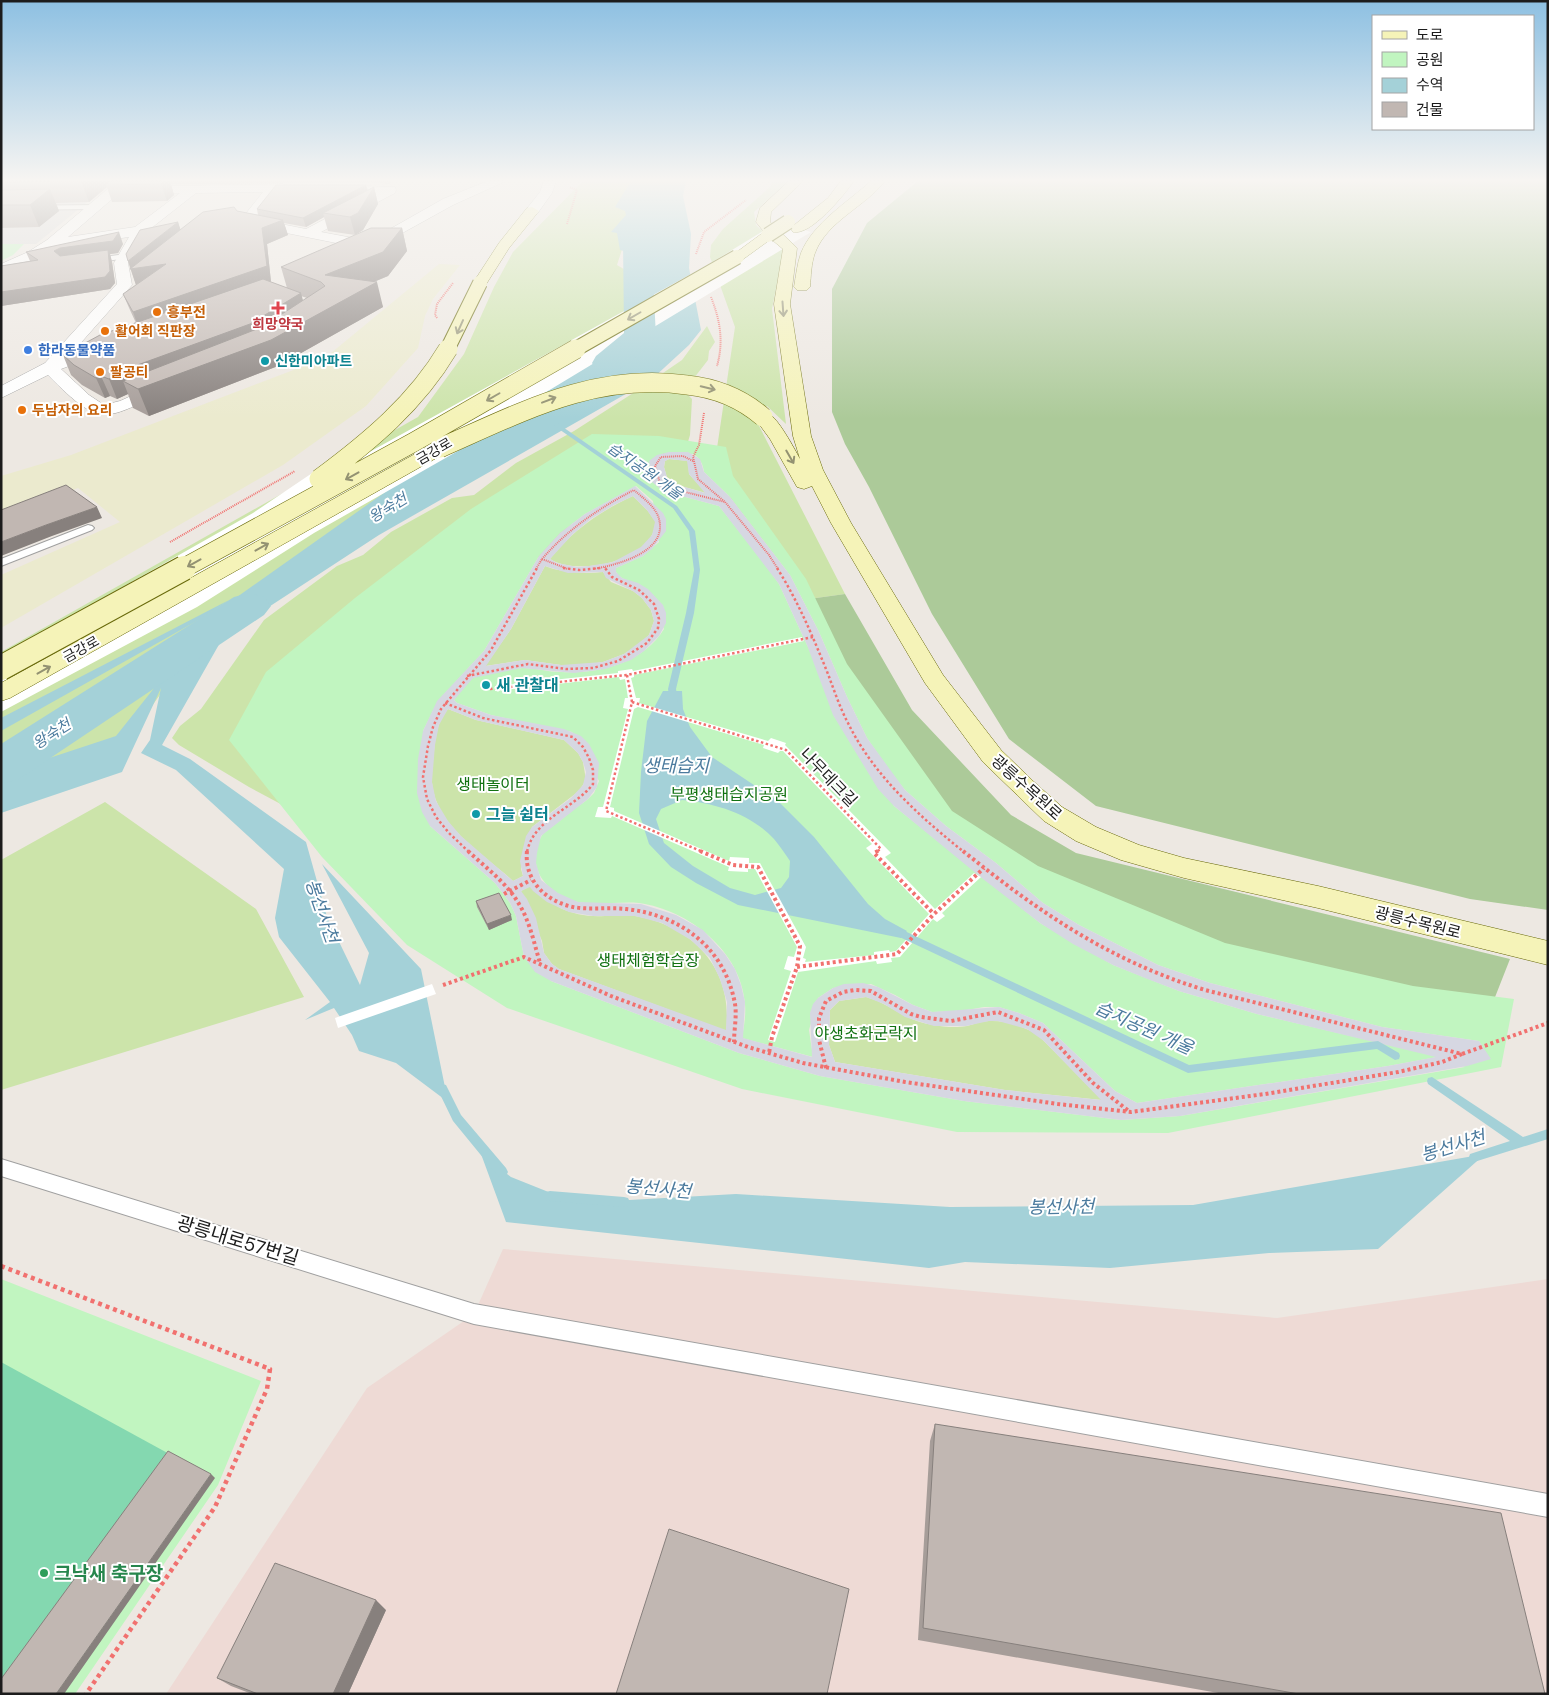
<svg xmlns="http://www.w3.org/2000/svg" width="1549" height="1695" font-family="'DM Sans','Noto Sans KR',sans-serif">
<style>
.residential{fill:#dad9d9}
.military{fill:#eedad5}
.farmland{fill:#ebeace}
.grass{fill:#cce4aa}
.forest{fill:#acca99}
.park{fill:#c1f5c0;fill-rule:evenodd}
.pitch{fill:#84d8b0}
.plaza{fill:#d6d7e2;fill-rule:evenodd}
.water{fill:#a4d1d8;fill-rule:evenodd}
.pier{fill:#fff;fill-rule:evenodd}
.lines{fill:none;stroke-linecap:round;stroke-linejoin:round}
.stream{fill:#a4d1d8;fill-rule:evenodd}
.river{fill:#a4d1d8;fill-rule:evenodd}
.lane-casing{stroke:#a0a0a0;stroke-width:2}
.street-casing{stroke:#a0a0a0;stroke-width:1}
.secondary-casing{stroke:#696a0b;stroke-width:1}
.path-far3{stroke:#f1716f;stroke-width:2;stroke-dasharray:1 1;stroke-linecap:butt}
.path-far2{stroke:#f1716f;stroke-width:2.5;stroke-dasharray:2.5 2.5;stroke-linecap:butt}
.path-far1{stroke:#f1716f;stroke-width:4;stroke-dasharray:3 3;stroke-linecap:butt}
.path{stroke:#f1716f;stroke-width:4.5;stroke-dasharray:4 4;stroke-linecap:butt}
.lane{fill:#fff;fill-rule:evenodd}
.street{fill:#fff;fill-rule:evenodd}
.secondary{fill:#f5f3b8;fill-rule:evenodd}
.secondary-bridge-far2-casing{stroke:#696a0b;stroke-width:16;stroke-linecap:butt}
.secondary-bridge-far1-casing{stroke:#696a0b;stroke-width:20;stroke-linecap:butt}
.secondary-bridge-casing{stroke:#696a0b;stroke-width:26;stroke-linecap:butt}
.secondary-bridge-far2{stroke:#f5f3b8;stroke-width:14}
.secondary-bridge-far1{stroke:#f5f3b8;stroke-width:19}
.secondary-bridge{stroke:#f5f3b8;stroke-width:24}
.wall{fill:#a69d99;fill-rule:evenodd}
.shaded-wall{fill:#87807d}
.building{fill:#c1b7b2;stroke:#87807d}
.oneway{stroke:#939272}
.health-dot{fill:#e0444e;stroke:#fff;stroke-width:2}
.food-dot{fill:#e8710a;stroke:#fff;stroke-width:2}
.shop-dot{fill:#3f7fe0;stroke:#fff;stroke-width:2}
.culture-dot{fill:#0f9aa8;stroke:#fff;stroke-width:2}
.leisure-dot{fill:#2e9e5b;stroke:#fff;stroke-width:2}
.labels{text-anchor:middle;stroke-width:4;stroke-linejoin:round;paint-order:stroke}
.far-food-label{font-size:14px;font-weight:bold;fill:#c56008;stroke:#fff;text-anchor:start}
.far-health-label{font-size:14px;font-weight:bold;fill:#be3a42;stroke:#fff}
.far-shop-label{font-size:14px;font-weight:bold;fill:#366cbe;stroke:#fff;text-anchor:start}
.far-culture-label{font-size:14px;font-weight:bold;fill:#0d838f;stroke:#fff;text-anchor:start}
.far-street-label{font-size:14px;fill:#1c1c1c;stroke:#fff}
.far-water-label{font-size:15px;font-style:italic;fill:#4c7b9e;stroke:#fff}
.culture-label{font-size:16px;font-weight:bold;fill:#0d838f;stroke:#fff;text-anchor:start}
.street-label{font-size:16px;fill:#1c1c1c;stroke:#fff}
.park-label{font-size:16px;fill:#127212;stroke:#fff}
.water-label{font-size:18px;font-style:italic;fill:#4c7b9e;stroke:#fff}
.near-street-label{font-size:19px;fill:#1c1c1c;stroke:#fff}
.near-leisure-label{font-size:19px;font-weight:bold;fill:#27864d;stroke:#fff;text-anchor:start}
</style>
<rect width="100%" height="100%" fill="#ede8e2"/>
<path class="residential" d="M1,181H113L36,244H1Z"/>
<path class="military" d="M503,1249L1277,1318L1548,1279V1694H166L367,1388L474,1314Z"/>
<path class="farmland" d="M439,264L460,265L433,299L425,316L418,348L366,406L283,465L1,628V575L120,522L78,488L1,517V476L71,455L325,358Z"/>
<path class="grass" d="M583,181H644L617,265L649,284L668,325L194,647L127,741L1,783V652L418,417L464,354L494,287L513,252Z
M772,181H788L754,212L756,225L783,251L772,309L786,424L767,406L750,415L755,418L845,594L809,599L713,475L735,327L710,257L711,245L723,229L771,186Z
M707,326L715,342L709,351L708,360L684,391L692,399L690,435L687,445L581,514L290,809L249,787L179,745L172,738L180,726L201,709L264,620L337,566L363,555L391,532L452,498L474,495L516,463L574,431L641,388L682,360Z
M669,459L688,461L689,474L706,493L674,484L668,481L664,467L665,461Z
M633,496L647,510L656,522C653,561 578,577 550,559C572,531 600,511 633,496Z
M545,566C563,573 584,574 603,572L611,582L633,591L642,598L651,610L654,621L649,635L640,644L624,654L603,662L584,665H561L525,660L485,666L511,629Z
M448,709L476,720L564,740L578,753L583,762L586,780L579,791L532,827L521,869L523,876L513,881C484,854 436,827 432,783C431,773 433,762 434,752C435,738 438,719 448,709Z
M105,802L256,909L304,997L1,1090V860Z
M530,886C552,907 574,918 605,916C616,915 625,914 635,916C694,926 734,970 726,1031L559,969L552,964L544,953L542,941L521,891Z
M866,997C891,1004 905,1021 933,1025C943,1027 957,1028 967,1026C975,1024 981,1021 989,1021C1006,1020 1023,1027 1037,1034L1102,1100L1005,1090L835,1062L829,1045L830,1010L839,1001Z"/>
<path class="forest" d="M918,181H1548V910L1470,899L1096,806L1009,739L932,614L869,487L845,444L832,412V289L867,223Z
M845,594L912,710L1011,815L1076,853L1510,959L1488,1015L1144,943L944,813L888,748L809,599Z"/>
<path class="park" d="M1,244H24L13,255L1,261Z
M592,434L659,436L726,447L733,476L806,579L847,664L952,811L1038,866L1225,943L1413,986L1514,999L1501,1067L1168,1133L957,1132L742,1089L507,1008L407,945L322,857L229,740L266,672L355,598L471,509ZM663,453L693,454C700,458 703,464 704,472L730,497L790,575L819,632L847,697L867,738L889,770L905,790L946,826L996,863L1043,903L1079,925L1158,965L1210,983L1382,1027L1479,1041L1490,1059L1436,1056L1257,1014L1179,991L1113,965L1040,923L894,806L807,645L779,584L765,564L719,506L663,491ZM636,486L653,501L659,542L643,556L616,568V572C621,582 638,581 646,589C653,595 660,619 664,629C643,663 600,674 561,672C548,672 536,668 523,668C515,668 476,675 471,679C465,684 458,693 454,700L457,703L491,715L572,732L599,781L594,793L588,799C576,809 548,824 541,837C524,867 548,896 578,902C598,906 619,901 639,903C689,910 741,951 745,1004C746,1015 744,1027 742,1038L813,1057L809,1030L818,998L833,988L871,984L895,995L913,1005L932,1012L961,1011L984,1007H999L1019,1013L1043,1023L1115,1091L1137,1103L1388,1066L1437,1057L1465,1067L1180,1116L1121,1120L964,1101L820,1076L739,1053L551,981L524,957L516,916L510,903L495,883L430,826L423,731L438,701L484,651L539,556L560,533L585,514Z
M1,1279L261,1381L218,1485L75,1694H1Z"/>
<path class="pitch" d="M1,1362L173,1456L1,1691Z"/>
<path class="plaza" d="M669,452H688L700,459L704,472L730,497L790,575L819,632L847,697L867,738L905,790L946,826L996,863L1043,903L1079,925L1158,965L1210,983L1382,1027L1479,1041L1491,1059L1467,1066L1180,1116L1121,1120L964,1101L820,1076L739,1053L551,981L535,972L524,957L516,916L510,903L495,883L430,826L422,812L417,793L418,759L423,731L437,701L484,651L539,556L560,533L585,514L635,486L663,513L666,519V531L652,549L643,556L616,568V572L622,578L638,583L648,589L663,605L666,613V623L659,636L644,651L631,660L605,669L574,673L522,668L473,678L454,700L457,703L491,715L564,729L581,736L589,744L599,763L597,787L588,799L541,836L537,853L536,863L541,880L558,893L578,902L641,904L676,915L703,930L725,954L735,969L741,985L745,1002L743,1038L812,1057L810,1013L813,1004L818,998L833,988L844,984L863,983L878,987L913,1005L932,1012L999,1007L1019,1013L1043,1023L1115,1091L1137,1103L1388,1066L1436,1057L1257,1014L1179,991L1145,978L1113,965L1073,944L1040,923L983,879L894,806L878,789L833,715L807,645L779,584L719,506L663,491L652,482L649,461L657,455ZM669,459L687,461L689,474L705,493L674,484L668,481L664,467L665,461ZM633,496L647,510L655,522L652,535L641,547L613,562L589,566L577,567L557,563L550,559L573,534L591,519L614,505ZM545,566L568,573L603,572L606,578L633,591L642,598L651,610L654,621L649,635L624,654L603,662L561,665L525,660L486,666L511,629ZM448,709L476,720L564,740L578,753L583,762L586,772L583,785L571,798L532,827L526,836L520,861L523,876L513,881L461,836L448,821L436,801L432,782L435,745L439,725ZM530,887L533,891L547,902L569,912L593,916H635L662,923L691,940L710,958L720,979L727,1002L726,1030L559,969L552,964L544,953L536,918L527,899L521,891ZM866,997L884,1004L905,1017L934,1026H966L989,1021H998L1027,1029L1044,1041L1101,1100L1005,1090L835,1062L829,1045L830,1010L839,1001Z"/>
<path class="water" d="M631,181H686L683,196L691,234L689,268L701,330L689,345L652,379L379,535L258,614L221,641L162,745L190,759L306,842L327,917L360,985L369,953L322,864L421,969L448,1102L396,1063L359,1051L352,1035L334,1008L305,1020L330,1002L279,937L275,918L284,869L176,770L141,753L150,740L161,688L122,772L1,813V774L116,736L213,614L603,338L641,309L642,259L628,261V252L620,250L617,233L611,232L626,215L625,211L615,207Z
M229,600L202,618L1,731V718Z
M663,691H682L683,709L690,727L712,757L778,801L814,837L868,904L885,919L907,931L901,938L738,905L696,883L671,867L649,844L639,813L641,772L647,721ZM682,800C715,803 751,814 774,839C780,846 785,854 790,861L789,877L781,888L755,895L730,888L693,866L664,843L656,819L661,809Z
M481,1154L511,1177L576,1203L736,1194L950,1207L1193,1205L1485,1154L1378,1249L1269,1253L1110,1268L965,1262L929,1268L506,1222Z"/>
<path class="pier" d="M778,222L811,232L533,400L592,383L753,398L766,408L714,395L618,386L500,427L314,533L197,607L1,712V656L253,513L333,459L374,429L472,313L454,350L355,460L709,264Z
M802,637L804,641L634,675V677L631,678L636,698H640L639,703L768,741L771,738L786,743L785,745L891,853L885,857L935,909L974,873L981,877L942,913L945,916L937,922L933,919L900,957L891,958L892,962L877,964L876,961L798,972L775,1042L768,1040L791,971L784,969L788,956L794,957L797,947L755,869H748V872L728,871L729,867L612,816L611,818L595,817L598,807H603L628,709L623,708L625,698H628L625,679L620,680L619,677L495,691V686L618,673V671L632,669L633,671ZM638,707L764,745L763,748L778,753L780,751H783L872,844L866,848L929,914L896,951L890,952L889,950L874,952V955L805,962L806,959L803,958L806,947L760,863H749V858L730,857L729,861L614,811V808L610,807L634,709Z
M432,984L436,994L338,1028L335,1018Z"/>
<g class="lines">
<path class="stream" d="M553,423H557L677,506L695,531L700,570L694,613L676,689L678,702L677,704H674L670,702L668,689L686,613L694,570L689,531L673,508L553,425Z
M894,926L1189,1065L1378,1041L1399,1053L1400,1056L1399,1059L1395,1060L1377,1049L1188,1073L891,933L889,930L891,927Z
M1432,1077L1523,1137L1548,1129V1139L1474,1162L1470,1160L1469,1157L1470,1154L1510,1141L1428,1084L1427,1081L1428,1078Z
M442,1084L446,1085L461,1115L506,1168L508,1172L506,1176L502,1177L498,1176L453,1121L437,1088L438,1085Z
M550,1191L624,1197L628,1198L630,1202L628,1206L624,1207L550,1201L546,1200L544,1196L546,1192Z"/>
<path class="river" d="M651,181H675L673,193L651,241L656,336C648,347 622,372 608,373C605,373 600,371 596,370L592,363L596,356L624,333L623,241L647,193Z
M249,593L264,597L271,606L264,615L19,779L1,784V744L234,597Z"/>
<defs>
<path id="lane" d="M98,205V209H95L1,210V206Z
M125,254H128V258L91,263L87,261L91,259Z
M88,525L92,526L94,528L92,530L1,566V559Z
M1,1159L474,1304L1548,1494V1517L474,1324L1,1176Z"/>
<path id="street" d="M488,181H506L453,205L368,252L361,248L242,224L240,221L263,192L196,193L145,233L128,263L132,285L71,354L101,344L107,346L109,349L107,352L61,369L89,395L104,405L120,401L164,381L170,382L173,386L170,390C104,418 104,432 48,375L1,398V386L45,363L117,284L114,263L129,237L56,247L38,258L1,273V264L28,252L47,240L110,187L283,184L289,188L288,191L277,192L256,219L306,229L374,193L331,192L326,191L325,188L326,185L395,187L396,190L395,193L321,232L369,241L443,199ZM180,193L135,227L68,237L118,194Z
M544,181H556L552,193L537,214H527L525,211L540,192Z"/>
<path id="secondary" d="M789,181H803L771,212L770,222L797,248L790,304L811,436L823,470L851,523L943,675L1001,750L1033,781L1062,807L1096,827L1139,845L1184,858L1318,886L1548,941V965L1318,908L1184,878L1121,860L1076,841L1044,821L983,762L925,683L831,523L812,486L804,489L797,487L770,439L754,417L757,413C760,412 765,411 768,413C778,418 794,448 800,459L793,436L774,304L783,249L771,239L742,260H732L730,257L764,232L756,222L760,208Z
M841,181H854C844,195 811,236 793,232L791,229L793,226L828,198Z
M871,181H885C865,207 827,221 815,253C811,264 811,276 810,287L807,290H797L794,287C796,276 797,264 801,253C813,223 848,202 871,181Z
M532,207L539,211L509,248L485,286H475L473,283L499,243L527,208Z
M440,442L447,444L449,448L447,452L10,698L1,701V683L433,444Z"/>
</defs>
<use href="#lane" class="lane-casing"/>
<use href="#street" class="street-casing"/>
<use href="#secondary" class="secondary-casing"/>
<path class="path-far3" d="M567,224L577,190L569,187
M696,254L704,232L746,200
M711,297C720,320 724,341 717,366
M437,318L435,315L437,304L453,283
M704,413L699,445L693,457L698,479L725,502L769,555L778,569
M693,461L683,456L661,457L655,466L660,483L673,489L725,502
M170,542L295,471
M542,559L568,569
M542,559C568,529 599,508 634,490C643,498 656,507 659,519C668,552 617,565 593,569
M605,567L606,569
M536,569L542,559"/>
<path class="path-far2" d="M563,568L579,570L601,568
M777,568C798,601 813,637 828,674C834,690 840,708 848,723C874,776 919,816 964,852
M627,675L632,702L606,811L703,852
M467,676L528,664L566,669L593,668L618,661L647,643L658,628L659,619L654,604L639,590L612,577L605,568
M490,689L627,675L813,637
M632,702L786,750L881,849L876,852
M445,703L483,718L573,737L583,747L589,758L593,770V784C574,809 534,818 527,852
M469,852L449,833L436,817L427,799L423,777L428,746L433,727L441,709L491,650L537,568"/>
<path class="path-far1" d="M468,851C485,867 507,883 519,904C530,922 534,943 540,963
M527,851C524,880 545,901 573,907C590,910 609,907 626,909C681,915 725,948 735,1004C737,1016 734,1030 734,1042
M700,851L733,865L758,867L800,946L797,967L772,1037L769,1053
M878,851L874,853L934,914
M963,851C1039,912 1110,961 1205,990L1462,1054L1548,1023
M504,894L531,880
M797,967L897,954L934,914L984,868
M443,985L524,957L611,996L748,1047L803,1063L905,1082L1058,1104L1131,1112L1265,1094L1398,1072L1442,1062L1462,1054
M826,1068L819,1040V1018L826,1001L843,992L855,990L871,991L911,1014L921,1017L951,1021L998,1012L1044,1030L1093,1083L1130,1112"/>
<path class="path" d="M1,1266L270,1369L267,1389L215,1507L86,1694"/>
<use href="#lane" class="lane"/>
<use href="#street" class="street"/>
<use href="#secondary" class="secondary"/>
<defs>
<path id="secondary-bridge-far2" d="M768,235L788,222
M447,350L480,283
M574,350L737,257"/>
<path id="secondary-bridge-far1" d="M440,448C522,412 595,372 687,385C716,388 741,398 763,417
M319,479C369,442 416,403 448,349
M182,569L414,442L576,349"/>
<path id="secondary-bridge" d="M1,668L184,568"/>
</defs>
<use href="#secondary-bridge-far2" class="secondary-bridge-far2-casing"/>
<use href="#secondary-bridge-far1" class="secondary-bridge-far1-casing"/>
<use href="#secondary-bridge" class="secondary-bridge-casing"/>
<use href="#secondary-bridge-far2" class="secondary-bridge-far2"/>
<use href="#secondary-bridge-far1" class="secondary-bridge-far1"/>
<use href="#secondary-bridge" class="secondary-bridge"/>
</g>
<path class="wall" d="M1,181H391L390,184L372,182L171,184L174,195L167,201L112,202L107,187L89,202L56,203L59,211L39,227L1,228Z
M366,185L368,190L374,187L378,204L363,230L355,235L328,231L324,217L306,227L284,223L288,235L267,244L271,282L287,288L281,267L402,228L407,251L388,276L374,282L383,307L278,366L149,416L133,408L128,394L117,399L110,396L105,398L82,385L71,375L63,355L136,323L130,310L123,294L136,285L128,261L178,222L180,230L237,211L258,215L257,209ZM301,296L307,298L303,301Z
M123,244L118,253L110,254L112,262L115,283L110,289L1,306V266L30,261L26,252Z
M476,901L512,920L489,930L477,907Z
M935,1424L1545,1694H1224L918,1640L930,1441Z
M386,1610L348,1694H252L231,1686L217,1678Z"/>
<path class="shaded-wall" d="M81,181H114L106,185L107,187L89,202Z
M164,181H170L174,195L167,201L161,184Z
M366,185L368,194L323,213L324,217L306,227L303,218Z
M374,187L378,204L363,230L355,235L350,217Z
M50,189L59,211L39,227L30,205Z
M283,220L288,235L267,244L271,282L139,329L133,312L262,228Z
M178,222L181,231L166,264L136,285L128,261Z
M402,228L407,251L388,276L331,299L325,275Z
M119,232L123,244L118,253L110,254L112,262L115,283L110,289L1,306V292L65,260L54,251L60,248Z
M377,282L383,307L278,366L149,416L138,389Z
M301,293L306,312L123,381L128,394L117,399L109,379L132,367Z
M101,376L110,396L105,398L96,378Z
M97,507L102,518L52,536L1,556V542L46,525Z
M511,915L512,920L489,930L487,924Z
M211,1474L215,1478L64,1694H56Z
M376,1600L386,1610L348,1694H333Z"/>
<path class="building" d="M1,181H50L1,183Z
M110,181H164L161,184L106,185Z
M276,185H366L303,218L257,209Z
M374,187L358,213L350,217L323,213Z
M50,189L30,205H1V190Z
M234,207L237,211L283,220L262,228L267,266L133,312L123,294L166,264L130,269L203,212Z
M178,222L128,261L126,254L140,230Z
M371,228H402L383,252L325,275L377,282L271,340L138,389L123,381L262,327L325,286L321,282L281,267Z
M119,232L113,241L60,248L54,251L60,256L108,250L110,271L105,277L1,292V266L38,260L26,252Z
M263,279L301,293L250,324L132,367L109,379L101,376L96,378L74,365L63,355L100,335Z
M66,485L97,507L46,525L1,542V510Z
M499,893L511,915L487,924L476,901Z
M935,1424L1501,1513L1545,1694H1299L923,1628Z
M168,1451L211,1474L56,1694H1V1679Z
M669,1529L849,1589L827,1694H616Z
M275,1563L376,1600L333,1694H258L217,1678Z"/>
<defs><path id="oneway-shaft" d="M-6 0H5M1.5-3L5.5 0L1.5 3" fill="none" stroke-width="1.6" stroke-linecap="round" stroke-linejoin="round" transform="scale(1.25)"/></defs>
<g class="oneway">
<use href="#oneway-shaft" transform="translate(783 309) rotate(86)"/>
<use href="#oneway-shaft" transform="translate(634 316) rotate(150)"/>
<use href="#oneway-shaft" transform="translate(460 327) rotate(114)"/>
<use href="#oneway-shaft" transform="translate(708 388) rotate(14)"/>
<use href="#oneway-shaft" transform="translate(493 397) rotate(150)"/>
<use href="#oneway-shaft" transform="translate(549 400) rotate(-21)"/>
<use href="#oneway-shaft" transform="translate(790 457) rotate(60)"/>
<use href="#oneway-shaft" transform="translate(352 476) rotate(151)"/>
<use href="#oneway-shaft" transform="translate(262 547) rotate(-29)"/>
<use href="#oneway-shaft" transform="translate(194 563) rotate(151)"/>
<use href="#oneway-shaft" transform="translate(44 670) rotate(-29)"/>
</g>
<linearGradient id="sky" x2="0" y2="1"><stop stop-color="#8dc0e2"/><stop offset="0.43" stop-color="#f7f5f2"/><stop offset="1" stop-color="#f7f5f2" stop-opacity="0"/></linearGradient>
<rect width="1549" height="419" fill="url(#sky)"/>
<path class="health-dot" d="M275.5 300.5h5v5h5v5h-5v5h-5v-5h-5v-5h5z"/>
<g class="food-dot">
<circle cx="157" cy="312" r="5"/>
<circle cx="105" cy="331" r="5"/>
<circle cx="100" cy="372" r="5"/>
<circle cx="22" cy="410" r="5"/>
</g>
<circle class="shop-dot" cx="28" cy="350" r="5"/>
<g class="culture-dot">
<circle cx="265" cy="361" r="5"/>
<circle cx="486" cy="685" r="5"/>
<circle cx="476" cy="814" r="5"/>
</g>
<circle class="leisure-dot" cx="44" cy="1573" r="5"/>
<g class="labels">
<g class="far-food-label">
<text x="167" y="317">흥부전</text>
<text x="115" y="336">활어회 직판장</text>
<text x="110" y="377">팔공티</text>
<text x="32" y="415">두남자의 요리</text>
</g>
<g class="far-health-label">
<text x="278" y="329">희망약국</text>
</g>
<g class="far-shop-label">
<text x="38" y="355">한라동물약품</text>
</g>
<g class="far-culture-label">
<text x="275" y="366">신한미아파트</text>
</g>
<g class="far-street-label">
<text transform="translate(434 451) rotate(-30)" y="5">금강로</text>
<text transform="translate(81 649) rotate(-29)" y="5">금강로</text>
</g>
<g class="far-water-label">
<text transform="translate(645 471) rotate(35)" y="5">습지공원 개울</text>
<text transform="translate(388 508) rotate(-31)" y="5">왕숙천</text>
<text transform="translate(52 734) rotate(-33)" y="5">왕숙천</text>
</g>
<g class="culture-label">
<text x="496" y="691">새 관찰대</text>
<text x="486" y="820">그늘 쉼터</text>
</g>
<g class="street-label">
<text transform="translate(829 777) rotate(46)" y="6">나무데크길</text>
<text transform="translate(1027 787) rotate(42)" y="6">광릉수목원로</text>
<text transform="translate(1418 922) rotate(14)" y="6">광릉수목원로</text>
</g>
<g class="park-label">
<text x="493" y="790">생태놀이터</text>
<text x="729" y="800">부평생태습지공원</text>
<text x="648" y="966">생태체험학습장</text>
<text x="866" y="1039">야생초화군락지</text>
</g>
<g class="water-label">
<text x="676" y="772">생태습지</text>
<text transform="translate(322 911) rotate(71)" y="6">봉선사천</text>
<text transform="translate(1144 1028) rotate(24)" y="6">습지공원 개울</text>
<text transform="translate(1453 1146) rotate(-17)" y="6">봉선사천</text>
<text transform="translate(658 1189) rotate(5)" y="6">봉선사천</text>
<text transform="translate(1061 1207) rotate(-1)" y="6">봉선사천</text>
</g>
<g class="near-street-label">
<text transform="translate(238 1240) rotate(17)" y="7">광릉내로57번길</text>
</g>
<g class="near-leisure-label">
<text x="54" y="1580">크낙새 축구장</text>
</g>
</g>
<rect width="1549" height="1695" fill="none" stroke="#1c1c1c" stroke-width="5"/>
<rect x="1372" y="15" width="162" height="115" fill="#ffffff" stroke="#a4a4a4"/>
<rect x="1382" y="31" width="25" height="8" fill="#f5f3b8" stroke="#a4a4a4"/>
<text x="1416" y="40" font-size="15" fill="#1c1c1c">도로</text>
<rect x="1382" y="52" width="25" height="15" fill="#c1f5c0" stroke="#a4a4a4"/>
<text x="1416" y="65" font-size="15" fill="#1c1c1c">공원</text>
<rect x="1382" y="78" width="25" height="15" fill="#a4d1d8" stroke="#a4a4a4"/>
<text x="1416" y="90" font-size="15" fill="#1c1c1c">수역</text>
<rect x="1382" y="102" width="25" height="15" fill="#c1b7b2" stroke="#a4a4a4"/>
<text x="1416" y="115" font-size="15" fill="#1c1c1c">건물</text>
</svg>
